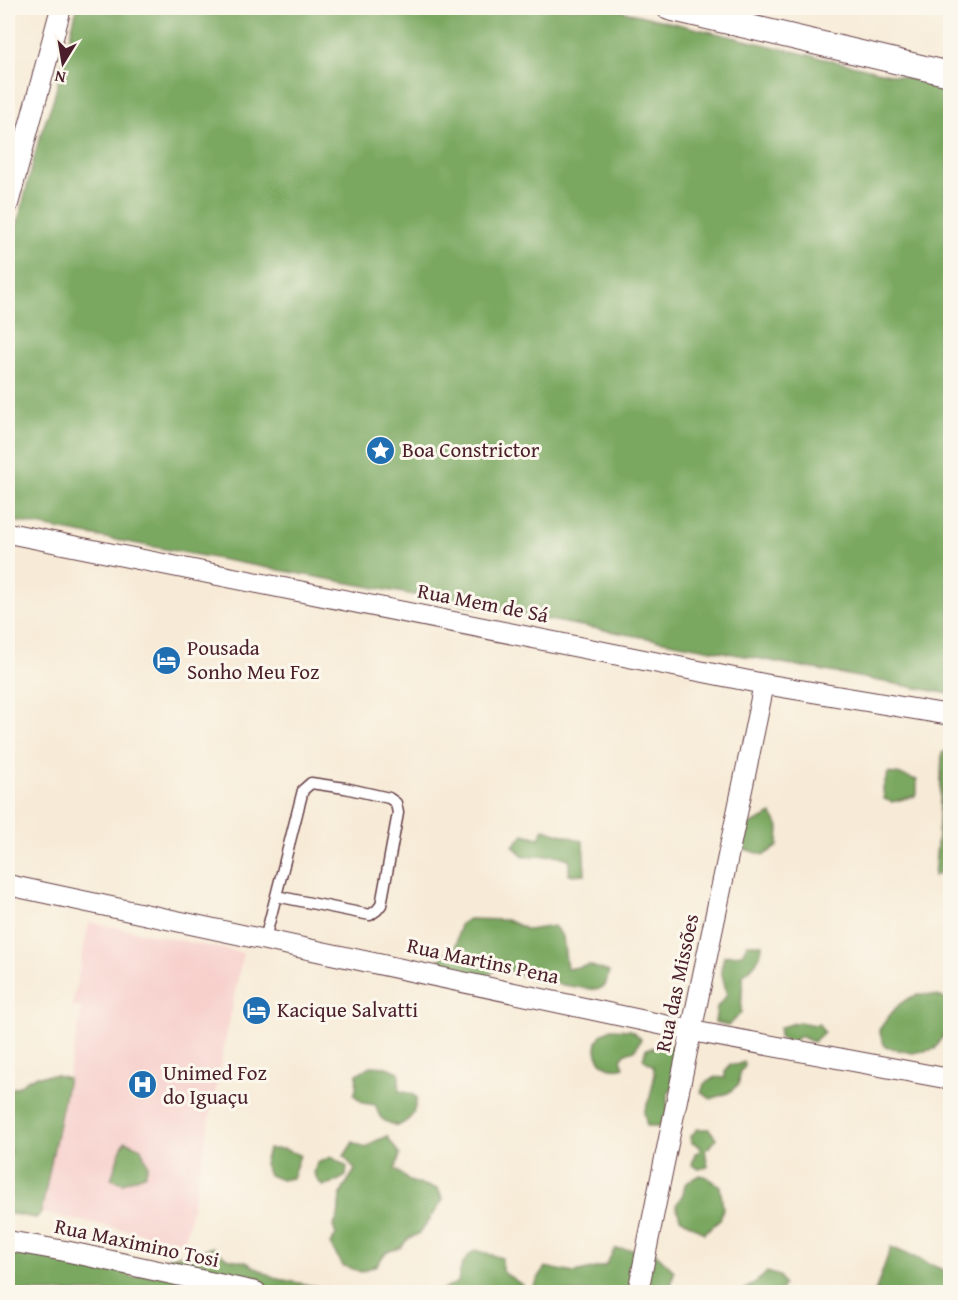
<svg xmlns="http://www.w3.org/2000/svg" width="958" height="1300" font-family="'Gentium Book Plus',serif">
<style>
.built{fill:#f7d0cc}
.forest{fill:#7aa861;stroke:#626446;stroke-width:1.5}
.lines{fill:none;stroke-linecap:round;stroke-linejoin:round}
.service-casing{stroke:#643e45;stroke-width:13}
.minor-casing{stroke:#643e45;stroke-width:22}
.tertiary-casing{stroke:#643e45;stroke-width:26}
.service{stroke:#fff;stroke-width:10}
.minor{stroke:#fff;stroke-width:20}
.tertiary{stroke:#fff;stroke-width:24}
.labels{text-anchor:middle;stroke-width:6;stroke-linejoin:round;paint-order:stroke}
.poi-label{font-size:21px;fill:#4a1f2b;stroke:#fbf7ec;text-anchor:start}
.street-label{font-size:21px;fill:#4a1f2b;stroke:#fbf7ec}
</style>
<rect width="100%" height="100%" fill="#fbf7ec"/>
<filter id="ink" filterUnits="userSpaceOnUse"><feTurbulence type="fractalNoise" baseFrequency=".0167" numOctaves="2"/><feDisplacementMap in="SourceGraphic" scale="12" xChannelSelector="R" yChannelSelector="G"/><feConvolveMatrix kernelMatrix="1 2 1 2 8 2 1 2 1" color-interpolation-filters="sRGB"/></filter>
<filter id="wash" filterUnits="userSpaceOnUse"><feTurbulence type="fractalNoise" baseFrequency=".008" numOctaves="4" result="noise"/><feDisplacementMap in="SourceGraphic" scale="24" xChannelSelector="R" yChannelSelector="G"/><feGaussianBlur stdDeviation="1.35" result="paint"/><feColorMatrix in="noise" values="0 0 0 0 0 0 0 0 0 0 0 0 0 0 0 0 0 1.4 0 .05"/><feComposite in="paint" operator="in"/></filter>
<g filter="url(#wash)">
<rect width="100%" height="100%" fill="#f7ebd7"/>
<path class="built" d="M89,922L243,953L185,1242L41,1213L82,1008L72,1006Z"/>
<path class="forest" d="M77,8H609L950,88V694L8,520V261L39,139L54,98Z
M950,749V868L934,876L939,824L942,753Z
M888,773L902,775L917,780V792L915,796L892,802L884,799L883,788Z
M772,814L779,827L778,846L764,855L744,849L743,828Z
M544,829L583,841L585,874L569,875V859L556,855L524,857L513,846L524,834L539,838Z
M469,919L507,920L528,930L554,926L563,937L567,969L589,965L609,972L605,986L597,990L543,982L509,972L505,961L497,969L483,979L451,974L439,957L455,949L460,924Z
M747,944H762C762,958 754,966 743,975L741,1013L728,1026L715,1022L717,1007L727,995L721,970L724,956L742,954Z
M921,994L938,996L950,1001L948,1033L943,1036L935,1049L912,1053L885,1047L879,1030C892,1012 899,999 921,994Z
M799,1022L815,1025L818,1023L824,1032L813,1042L800,1036L795,1040L786,1041L779,1037L780,1027Z
M611,1029L631,1030L641,1039L635,1050L626,1053L621,1059L624,1067C603,1075 587,1050 602,1034C604,1033 609,1030 611,1029Z
M671,1045L678,1060L672,1073L674,1086L667,1095L668,1118L661,1126H647L644,1112L650,1097L655,1074L653,1066L643,1059L646,1049Z
M744,1062L745,1064L744,1068L740,1071L739,1084L728,1093L711,1099L701,1092L705,1083L716,1077L725,1078V1072L730,1064L737,1065Z
M370,1066L387,1067L399,1072V1091L412,1094L417,1098C414,1114 412,1120 397,1126C383,1121 379,1120 376,1105L363,1103L354,1095L356,1089L357,1074Z
M56,1075L68,1078L41,1213L36,1218L8,1213V1154L12,1153L8,1147V1090L19,1086L29,1079L36,1076Z
M697,1129H709L716,1138L711,1146L705,1150L708,1167L699,1169L692,1165L695,1153L699,1152L701,1147L692,1143L691,1136Z
M387,1136L400,1155L395,1169L409,1181L438,1189L443,1200L420,1233L408,1239L400,1248L386,1252L377,1265L361,1272L343,1266L330,1244L336,1235L333,1226C341,1215 338,1209 340,1197C343,1187 350,1178 355,1170L344,1156L353,1142L366,1148L376,1141Z
M125,1141L141,1148L148,1165L145,1175L123,1183L111,1179C116,1166 118,1153 125,1141Z
M268,1149H284L300,1155L292,1178L281,1180L269,1175L264,1164Z
M331,1157L347,1167L346,1176L332,1184L323,1186L318,1181L314,1173L317,1163Z
M699,1175L707,1177L720,1186L723,1208L720,1220L704,1233L680,1218L676,1205L683,1194L685,1184Z
M213,1247L227,1258L246,1262L274,1278L314,1286L335,1292H8V1249L110,1262L133,1278L152,1271L168,1257L186,1254Z
M891,1247L950,1273V1292H875Z
M615,1249L652,1250L674,1271L670,1292H439L442,1290L458,1282C460,1268 463,1259 475,1250L502,1258V1271L531,1291L545,1267L574,1273L605,1266Z
M767,1272L780,1276L784,1285L780,1292H742C750,1285 760,1281 767,1272Z"/>
</g>
<g filter="url(#ink)">
<g class="lines">
<defs>
<path id="service" d="M265,939L303,790L311,783L345,788L389,798L396,803L398,813L381,905L377,910L370,915L276,896"/>
<path id="minor" d="M8,204L61,8
M8,533L764,684L950,715
M8,885L692,1031L950,1079
M8,1241L65,1251L256,1292
M638,1292C678,1089 722,887 764,684"/>
<path id="tertiary" d="M669,8L950,74"/>
</defs>
<use href="#service" class="service-casing"/>
<use href="#minor" class="minor-casing"/>
<use href="#tertiary" class="tertiary-casing"/>
<use href="#service" class="service"/>
<use href="#minor" class="minor"/>
<use href="#tertiary" class="tertiary"/>
</g>
</g>
<defs>
<symbol id="sight-disc" viewBox="-11 -11 22 22"><circle r="9.5" fill="#1f6fb2" stroke="#fbf7ec"/><path d="M0-6L1.8-2.2L6-1.7L2.9 1.2L3.7 5.4L0 3.3L-3.7 5.4L-2.9 1.2L-6-1.7L-1.8-2.2Z" fill="#fff"/></symbol>
<symbol id="hotel-disc" viewBox="-11 -11 22 22"><circle r="9.5" fill="#1f6fb2" stroke="#fbf7ec"/><path d="M-6-4.5h1.5V1H6V5H4.5V3h-9V5H-6ZM-4 0a1.8 1.8 0 1 1 3.6 0ZM.5 0V-2.5h3Q6-2.5 6 0Z" fill="#fff"/></symbol>
<symbol id="hospital-disc" viewBox="-11 -11 22 22"><circle r="9.5" fill="#1f6fb2" stroke="#fbf7ec"/><path d="M-5-5h3v3.5h4V-5h3V5h-3V1.5h-4V5h-3Z" fill="#fff"/></symbol>
</defs>
<g fill-rule="evenodd">
<use href="#sight-disc" x="364" y="434" width="33" height="33"/>
<use href="#hotel-disc" x="150" y="644" width="33" height="33"/>
<use href="#hotel-disc" x="240" y="994" width="33" height="33"/>
<use href="#hospital-disc" x="126" y="1068" width="33" height="33"/>
</g>
<g class="labels">
<g class="poi-label">
<text x="402" y="457">Boa Constrictor</text>
<text x="187" y="655">Pousada<tspan x="187" dy="24">Sonho Meu Foz</tspan></text>
<text x="277" y="1017">Kacique Salvatti</text>
<text x="163" y="1080">Unimed Foz<tspan x="163" dy="24">do Iguaçu</tspan></text>
</g>
<g class="street-label">
<text transform="translate(483 603) rotate(11)" y="7">Rua Mem de Sá</text>
<text transform="translate(483 961) rotate(12)" y="7">Rua Martins Pena</text>
<text transform="translate(677 983) rotate(-78)" y="7">Rua das Missões</text>
<text transform="translate(137 1243) rotate(12)" y="7">Rua Maximino Tosi</text>
</g>
</g>
<rect width="958" height="1300" fill="none" stroke="#fbf7ec" stroke-width="30"/>
<g transform="translate(63 63) rotate(191)" stroke="#fbf7ec" stroke-width="4.5" paint-order="stroke">
<path d="M0-4.5L10 22L0 15L-10 22Z" fill="#4a1f2b"/>
<text y="-9" font-size="16" font-weight="bold" text-anchor="middle" fill="#4a1f2b">N</text>
</g>
</svg>
